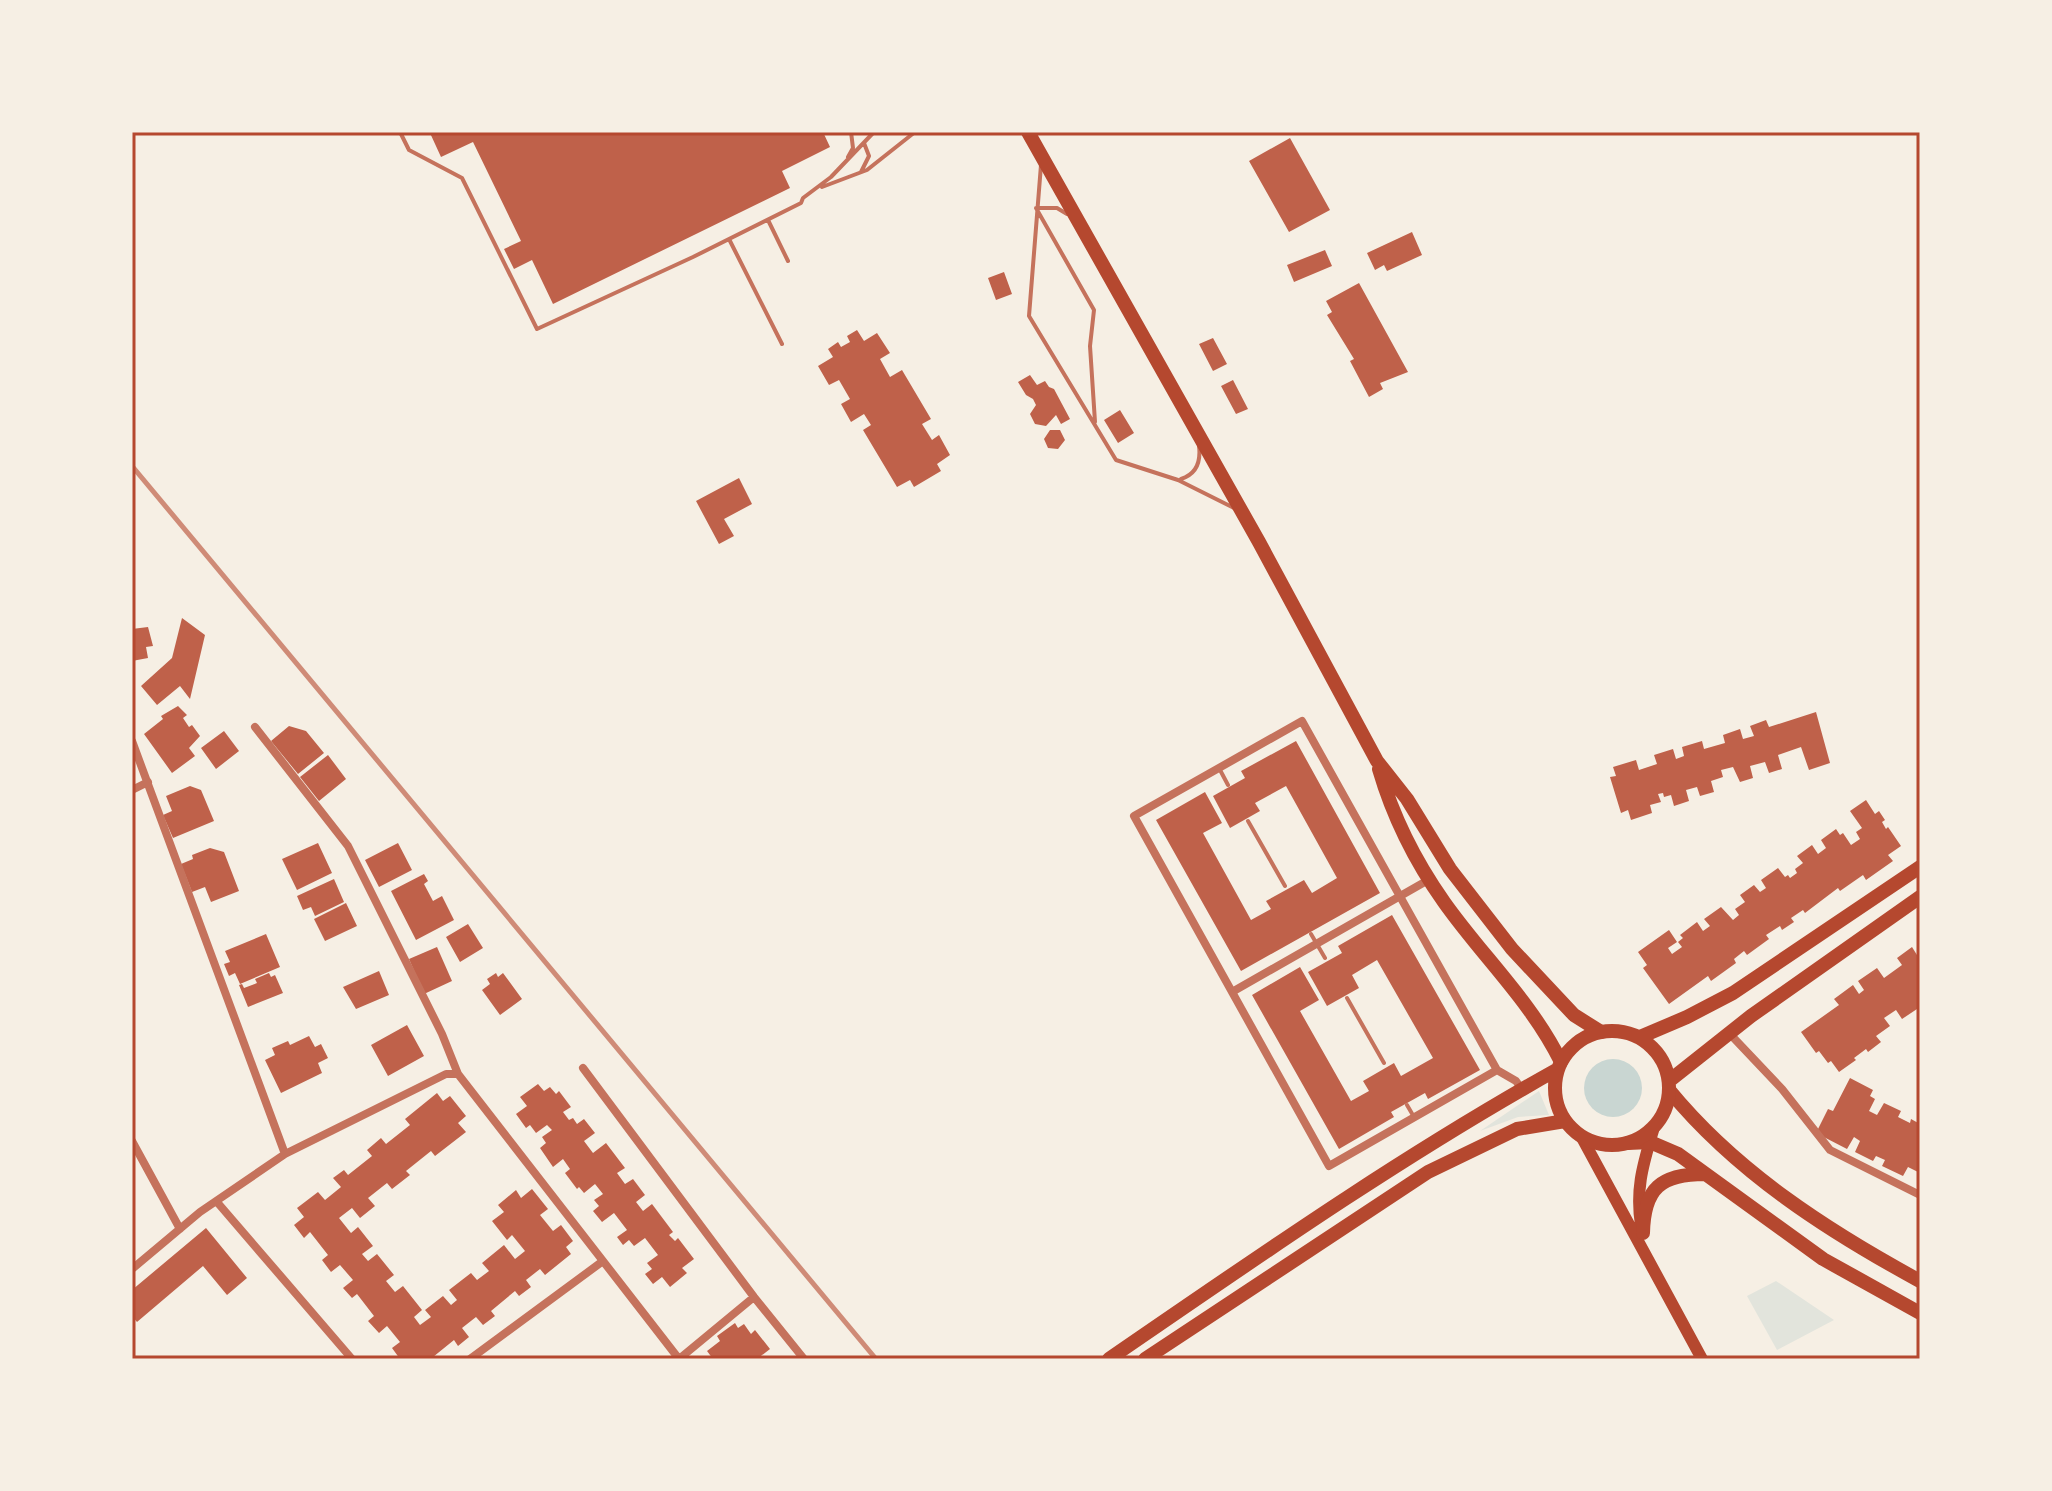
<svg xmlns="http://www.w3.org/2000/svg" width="2052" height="1491" font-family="Cabin,sans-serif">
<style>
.green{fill:#e2e4dc}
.water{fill:#c9d6d2}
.building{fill:#bf614a}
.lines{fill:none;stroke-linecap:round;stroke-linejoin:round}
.service{stroke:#c5725c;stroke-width:4}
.minor{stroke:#c5725c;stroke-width:8}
.secondary{stroke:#b5482f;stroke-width:12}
.primary{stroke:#b5482f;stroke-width:14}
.trunk{stroke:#b5482f;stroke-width:14}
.rail{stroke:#cf8b77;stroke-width:5}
.neatline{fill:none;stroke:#b5482f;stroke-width:3}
</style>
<rect width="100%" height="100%" fill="#f6efe4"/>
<path class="green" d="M1539,1091L1549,1115L1518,1117L1480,1131Z
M1776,1281L1834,1320L1777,1350L1747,1296Z"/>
<path class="water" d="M1584 1088a29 29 0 1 1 58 0a29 29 0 1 1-58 0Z"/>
<path class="building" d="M432,132H823L830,147L782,171L790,188L553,304L532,260L514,269L504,249L521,241L473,142L441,157L430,133Z
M1290,138L1330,210L1289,232L1249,161Z
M1412,232L1422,255L1387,271L1384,265L1375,270L1367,253Z
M1325,250L1332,266L1294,282L1287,265Z
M1004,272L1012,294L996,300L988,278Z
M1359,283L1408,372L1380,383L1383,389L1369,397L1350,361L1354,359L1327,315L1332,312L1326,301Z
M857,330L864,341L877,333L890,353L880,359L890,377L902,370L931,419L922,424L932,440L939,435L950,455L937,464L941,471L914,487L910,480L897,487L863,430L871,425L864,414L851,422L841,404L850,399L839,380L829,385L818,366L833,357L828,349L838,342L841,347L850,342L847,336Z
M1213,338L1227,364L1213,371L1199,344Z
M1030,375L1037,385L1045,381L1049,387L1054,389L1070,419L1061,424L1056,415L1046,426L1035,424L1030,414L1036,405L1033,399L1026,395L1018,382Z
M1233,380L1248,409L1236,414L1221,386Z
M1120,410L1134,433L1118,443L1104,420Z
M1050,430H1060L1065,440L1058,449L1048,448L1044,439Z
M739,478L752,504L724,519L734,536L719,544L696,501Z
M182,618L205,635L190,699L180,686L157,705L141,686L172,658Z
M148,627L153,646L146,647L148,658L132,661V629Z
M178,706L187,715L183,718L189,727L192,725L200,736L189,748L195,756L172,773L144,734L163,719L161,716Z
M1816,712L1830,763L1809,770L1801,747L1778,755L1782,769L1769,773L1765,762L1750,766L1753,778L1740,782L1733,767L1721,770L1723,777L1711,781L1714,792L1700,796L1697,787L1686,790L1689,801L1674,806L1671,795L1664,797L1663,793L1658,794L1661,802L1650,805L1652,813L1631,820L1628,810L1621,813L1610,777L1616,776L1613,767L1636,760L1639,770L1657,764L1654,755L1673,749L1676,759L1684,756L1682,747L1702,741L1704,749L1725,743L1723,735L1740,729L1743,739L1754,736L1750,726L1766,720L1769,727Z
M289,726L306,731L324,753L298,774L271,741Z
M224,731L239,751L216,769L201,748Z
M1296,741L1380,893L1241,971L1156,820L1205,792L1222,823L1203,833L1251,920L1271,909L1266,901L1304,880L1312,893L1337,878L1286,786L1255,803L1260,811L1230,828L1213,796L1245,778L1241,771Z
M328,755L346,779L319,801L300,777Z
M190,786L201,790L214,821L173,838L163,815L172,811L166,796Z
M1866,800L1875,814L1879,811L1885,820L1882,822L1886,829L1888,827L1901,846L1888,855L1893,861L1866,880L1863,875L1840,891L1838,888L1805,913L1803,910L1791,918L1794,922L1782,930L1780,926L1766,935L1769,939L1747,955L1744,951L1734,959L1736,963L1711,981L1708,976L1669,1004L1643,968L1647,965L1638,952L1669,930L1677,942L1668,948L1672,954L1682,947L1678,942L1683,938L1680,935L1697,922L1703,931L1710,926L1704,919L1721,907L1733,920L1739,915L1735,909L1745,902L1740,895L1754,885L1760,892L1766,888L1761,880L1778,868L1785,877L1788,875L1790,878L1797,873L1795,869L1803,863L1797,856L1812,845L1818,854L1826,848L1821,840L1836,829L1840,835L1843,833L1851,845L1860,839L1856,832L1862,828L1850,811Z
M318,843L332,873L297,890L282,859Z
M398,843L412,870L379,887L365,860Z
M210,848L224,852L239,891L211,902L205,887L192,892L181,864L193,859L192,855Z
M424,874L428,881L424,884L433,901L442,896L454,920L416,940L391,891Z
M334,879L344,902L315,916L311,907L303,910L297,896Z
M346,903L357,926L325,941L314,919Z
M1392,915L1480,1070L1428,1099L1425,1093L1391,1112L1394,1117L1339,1149L1252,995L1300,967L1319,1000L1300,1011L1351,1101L1369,1091L1363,1081L1394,1063L1401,1076L1433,1058L1377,960L1352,975L1359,988L1327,1006L1308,972L1342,953L1338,946Z
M468,924L483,948L460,962L446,937Z
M266,934L280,967L240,984L235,973L229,976L224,964L230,962L225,951Z
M437,947L452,981L424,994L409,959Z
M1912,947L1917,955L1920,953V1007L1902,1019L1896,1010L1884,1018L1890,1026L1876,1036L1881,1042L1868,1052L1866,1049L1854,1058L1856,1060L1839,1072L1831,1061L1828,1063L1819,1051L1816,1053L1801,1032L1839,1005L1834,999L1853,985L1859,994L1864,990L1858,981L1877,968L1884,978L1902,965L1897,958Z
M379,971L389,995L356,1009L343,987Z
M269,973L271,977L275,975L283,993L248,1007L239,985L242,984L244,988L257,983L255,979Z
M496,973L498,977L503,973L522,999L500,1015L482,990L490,984L487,979Z
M407,1025L424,1056L388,1076L371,1045Z
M309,1036L315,1047L321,1044L328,1058L318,1063L322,1073L281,1093L265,1060L275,1055L272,1048L288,1041L290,1045Z
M1850,1078L1873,1090L1870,1096L1875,1099L1869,1111L1877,1115L1884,1103L1901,1111L1898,1117L1910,1123L1911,1119L1920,1124V1173L1908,1167L1903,1176L1882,1166L1885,1160L1876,1156L1873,1161L1855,1152L1860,1141L1854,1137L1847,1149L1816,1133L1828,1109L1833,1111Z
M538,1084L544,1091L550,1087L556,1094L559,1091L571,1107L563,1112L569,1120L573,1118L577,1124L584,1119L595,1133L584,1141L593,1153L606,1143L625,1168L617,1173L625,1184L633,1179L645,1195L636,1202L643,1211L652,1204L673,1232L669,1235L675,1241L678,1238L694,1259L682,1268L687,1273L670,1287L662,1277L653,1284L645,1274L652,1269L647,1263L658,1255L645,1238L634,1246L629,1240L623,1245L617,1237L627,1230L614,1213L602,1222L593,1211L599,1206L594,1200L603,1194L595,1184L584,1193L579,1187L577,1189L565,1173L570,1169L563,1159L553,1167L540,1148L546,1143L542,1137L552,1130L547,1125L536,1133L530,1125L526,1128L516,1114L527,1106L520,1097Z
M437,1093L443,1101L450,1096L466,1116L458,1123L466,1132L435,1156L431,1151L406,1171L410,1175L392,1189L387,1183L368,1198L375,1206L360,1218L352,1208L339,1218L351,1233L358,1227L373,1246L362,1254L368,1261L377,1254L394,1275L386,1281L395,1292L403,1286L422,1310L414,1317L420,1325L431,1317L425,1310L443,1296L451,1305L457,1300L449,1290L471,1273L477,1280L489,1271L482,1263L504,1245L515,1259L525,1251L512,1235L507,1240L492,1221L504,1212L498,1205L516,1190L521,1198L532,1189L548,1209L540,1215L553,1231L561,1225L573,1241L566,1247L571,1254L545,1275L540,1269L526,1280L531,1287L519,1296L515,1291L491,1311L495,1316L483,1325L476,1317L462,1328L469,1337L458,1346L454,1340L433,1357L435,1359H400L392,1348L400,1342L387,1326L379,1333L368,1321L374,1316L357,1294L352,1298L343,1288L353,1280L340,1265L331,1272L322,1260L328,1255L310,1232L304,1238L294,1225L304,1217L297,1208L318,1192L325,1200L341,1187L333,1178L344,1170L348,1175L372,1156L367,1150L381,1138L386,1144L410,1125L405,1119Z
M206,1228L247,1278L227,1295L203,1266L137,1322L132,1316V1290Z
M735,1323L738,1328L744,1324L751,1334L755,1330L770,1349L757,1359H713L707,1351L720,1341L717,1336Z"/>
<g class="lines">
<path class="service" d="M400,132L409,150L462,178L537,329L693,257L801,203L803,198L831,177L874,132
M848,157L853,148L851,132
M1041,165L1029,316L1116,460L1178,480L1234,508
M861,172L869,156L864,143
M822,187L867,170L915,132
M1067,214L1057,208H1036L1094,310L1090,346L1095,422
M768,220L788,261
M729,239L782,344
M1181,479C1197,474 1201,462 1199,446
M1219,768L1228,785
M1248,821L1285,886
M1311,934L1325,958
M1347,998L1384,1063
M1407,1105L1414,1117"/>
<path class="minor" d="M1302,721L1497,1070L1329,1166L1134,816Z
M255,727L348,846L442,1034L458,1074
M132,741L285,1154
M132,790L148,782
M1232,992L1430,879
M1729,1033L1782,1089L1830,1150L1920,1195
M583,1068L754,1297L804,1359
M1497,1070L1516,1081L1521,1088L1517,1091
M132,1141L180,1229
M217,1202L352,1359
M132,1269L200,1212L285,1154L446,1074H458L679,1359
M470,1359L603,1261
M679,1359L754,1297"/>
<path class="secondary" d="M1581,1136L1702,1359
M1641,1225C1635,1187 1644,1162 1654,1127"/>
<path class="primary" d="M1028,132L1259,542L1377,761L1407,799L1450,869L1512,949L1574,1015L1601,1032
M1379,769C1393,817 1415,861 1444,902C1482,956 1531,1001 1561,1062
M1669,1090C1736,1172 1828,1231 1920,1281
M1628,1143L1650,1142L1678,1154L1823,1259L1920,1313
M1643,1233C1644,1188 1661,1174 1705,1174"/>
<path class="trunk" d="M1555 1088a57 57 0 1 1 114 0a57 57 0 1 1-114 0Z
M1640,1037L1687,1017L1733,993L1920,867
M1669,1081L1751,1016L1920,897
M1109,1359C1256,1258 1402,1156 1558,1069
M1145,1359L1428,1172L1517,1129L1565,1121"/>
<path class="rail" d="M132,466L876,1359"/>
</g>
<rect width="2052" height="1491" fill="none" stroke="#f6efe4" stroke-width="268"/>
<rect x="134" y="134" width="1784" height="1223" class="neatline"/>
</svg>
